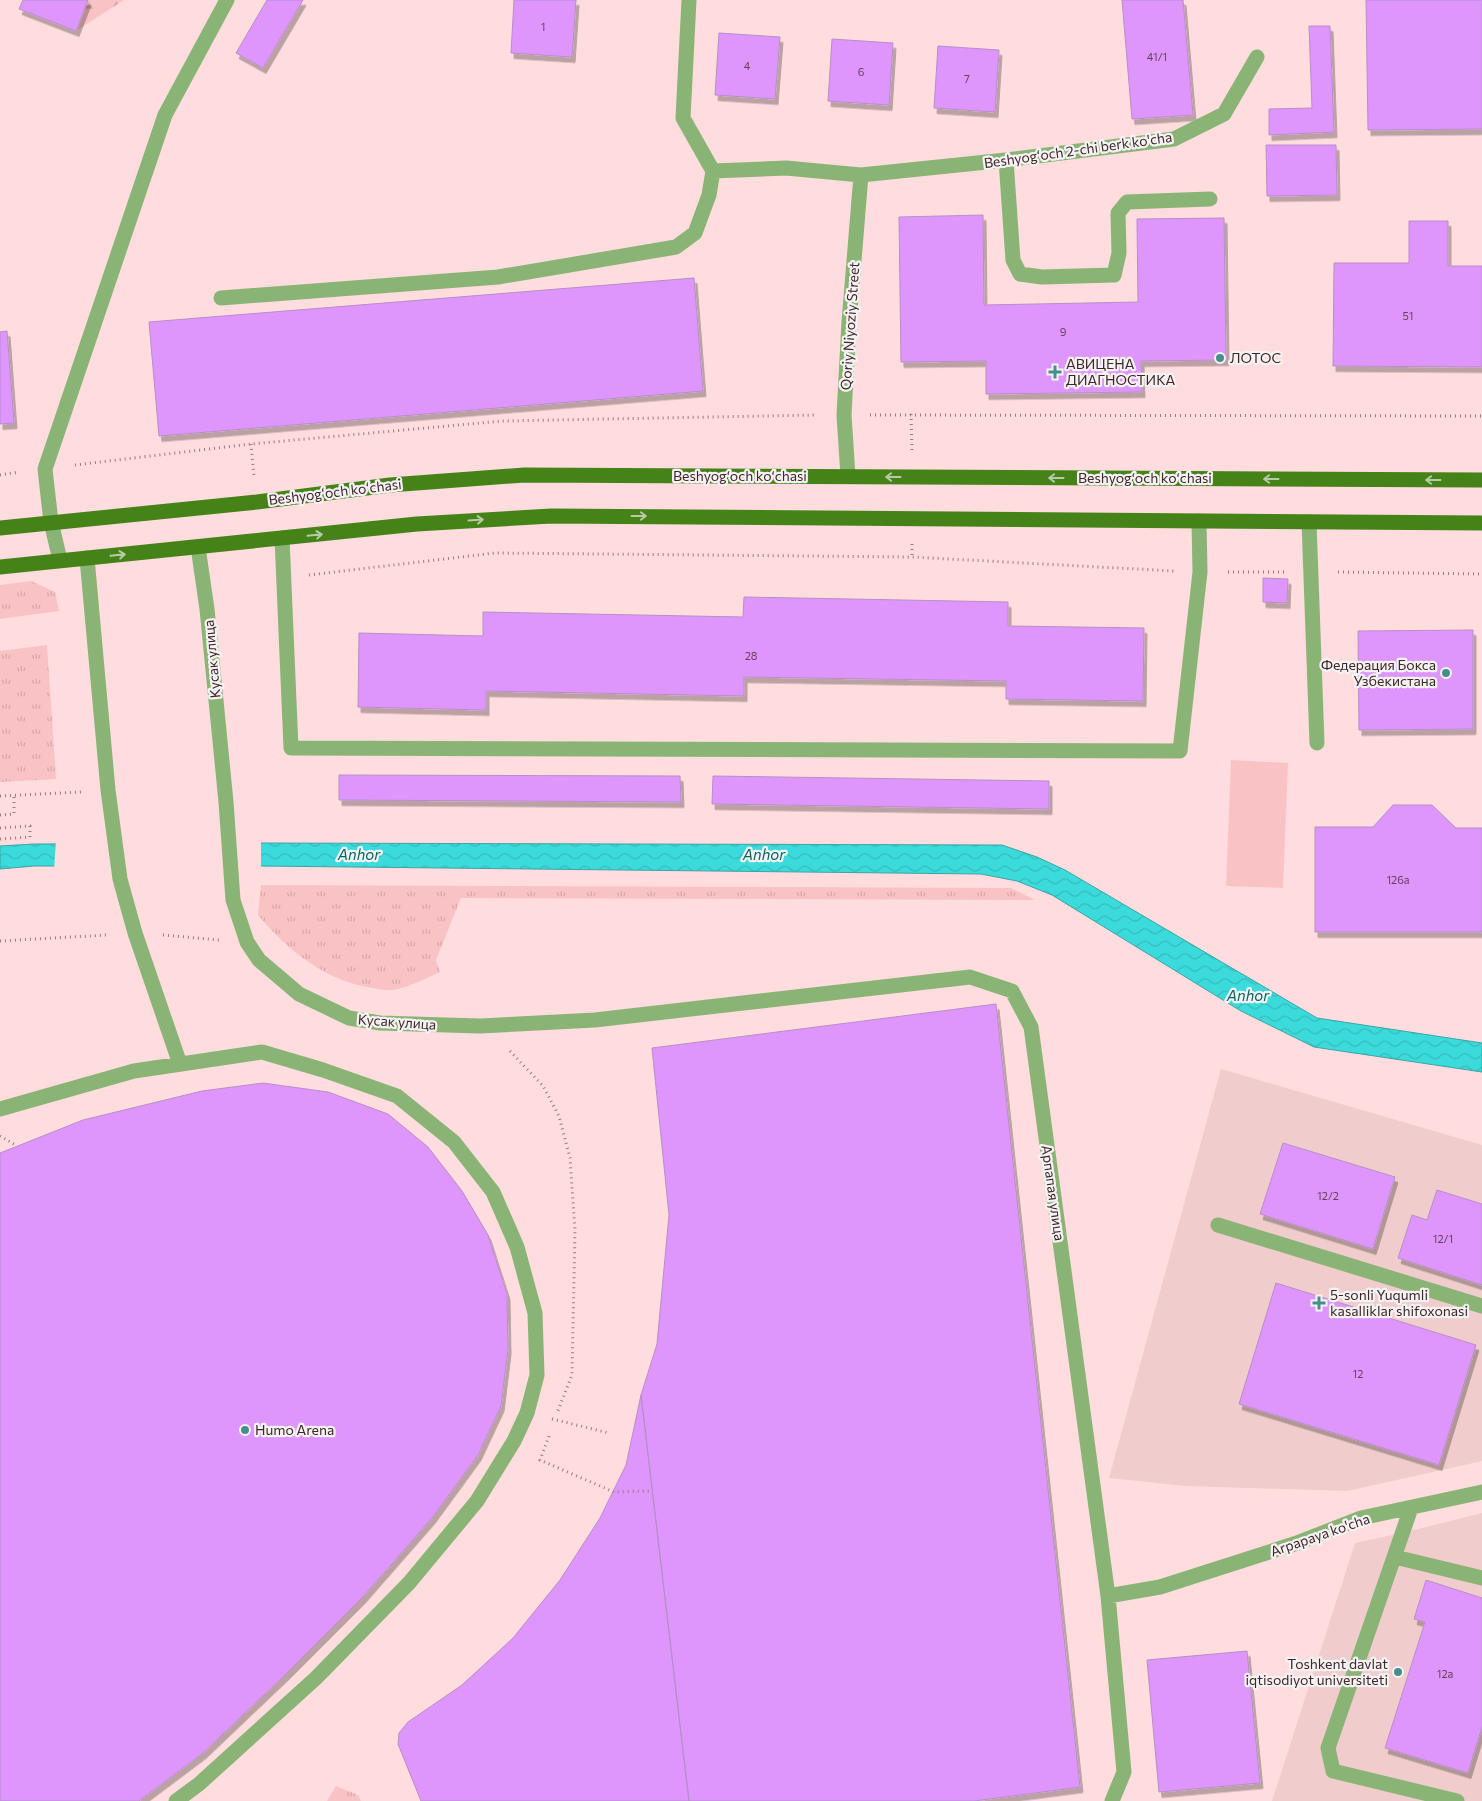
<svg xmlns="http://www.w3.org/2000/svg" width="1482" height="1801" font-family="Commissioner,sans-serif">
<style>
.built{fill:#f1cccd}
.grass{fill:url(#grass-tufts)}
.forest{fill:url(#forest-firs)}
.park{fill:#f9c3c5}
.water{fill:url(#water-waves);stroke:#3da4a5}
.pier{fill:#ffdcde}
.building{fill:#de96fc;stroke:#b78ec8;filter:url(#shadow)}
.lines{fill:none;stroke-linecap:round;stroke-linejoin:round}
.path{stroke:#9c7b7e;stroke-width:3;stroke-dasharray:1 4;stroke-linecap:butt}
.minor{stroke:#8ab475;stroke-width:15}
.major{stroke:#458218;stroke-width:15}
.oneway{stroke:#b6cba6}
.poi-dot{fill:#468d8d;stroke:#f3f3f3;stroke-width:2}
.labels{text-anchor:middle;stroke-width:4.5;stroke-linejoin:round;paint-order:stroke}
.number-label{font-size:11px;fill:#69405c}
.street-label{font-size:14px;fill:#422326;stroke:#f3f3f3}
.poi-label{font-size:14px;fill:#422326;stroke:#f3f3f3;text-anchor:start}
.water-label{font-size:15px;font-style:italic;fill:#056262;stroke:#f3f3f3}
</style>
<defs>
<pattern id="grass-tufts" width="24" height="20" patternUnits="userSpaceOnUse" patternTransform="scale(1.25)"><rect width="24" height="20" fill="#f9c3c5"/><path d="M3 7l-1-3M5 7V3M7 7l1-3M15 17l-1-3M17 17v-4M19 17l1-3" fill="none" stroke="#d7a7a9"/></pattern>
<pattern id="forest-firs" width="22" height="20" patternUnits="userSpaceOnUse" patternTransform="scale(1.25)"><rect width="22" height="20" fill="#f9c3c5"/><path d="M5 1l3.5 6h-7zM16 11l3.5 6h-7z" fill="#d7a7a9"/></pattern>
<pattern id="water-waves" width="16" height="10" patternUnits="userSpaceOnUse" patternTransform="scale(1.25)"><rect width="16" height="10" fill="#3bdbdc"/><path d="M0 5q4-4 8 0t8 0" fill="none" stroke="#35bcbd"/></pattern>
<filter id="shadow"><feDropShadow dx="3" dy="5.5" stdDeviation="0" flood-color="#0004"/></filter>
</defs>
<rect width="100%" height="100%" fill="#ffdcde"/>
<path class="built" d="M1221,1069L1482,1145V1461L1347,1491L1186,1486L1109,1478Z
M1482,1513V1801H1272L1355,1543L1402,1533Z"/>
<path class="grass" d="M31,581L55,592L59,611L0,619V585Z
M47,645L56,779L0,782V651Z
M261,885L1011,888L1035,900L461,898L436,960L440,972C425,979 409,987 393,990C387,991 379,989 373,988C327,982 287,950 258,915Z
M336,1786L358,1795L361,1801H327Z"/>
<path class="forest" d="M88,0H124L76,31Z"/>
<path class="park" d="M1231,760L1288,763L1283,888L1226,886Z"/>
<path class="water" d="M261,843L1002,845L1037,857L1065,870L1317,1018L1482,1043V1072L1314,1047L1241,1011L1052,895L1017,881L981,874L261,866H34L0,869V846L34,844Z"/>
<path class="pier" d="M56,841H261V869H54Z"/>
<path class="building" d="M23,0H88L76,31L19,9Z
M267,0H303L263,68L236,53Z
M514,0H576L572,57L511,53Z
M1122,0H1183L1193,115L1132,119Z
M1366,0H1482V129L1368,130Z
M1309,26H1330L1334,132L1269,135V109L1312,108Z
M719,33L780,37L775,99L715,95Z
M832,39L893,43L889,105L828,101Z
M938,46L999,50L995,112L934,108Z
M1266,145H1336L1337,195L1267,196Z
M983,215L984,305L1138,302L1137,219L1224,218L1226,360L1141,361L1142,392L986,394V361L901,362L899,217Z
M1409,221H1448V266H1482V367L1333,366L1334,263H1409Z
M694,278L703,391L159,436L149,322Z
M7,331L14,423L0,424V332Z
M1263,578L1288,579L1287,603L1263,602Z
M744,597L1008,602V626L1144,628L1143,701L1006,699V681L744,677V696L486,691V710L358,707L359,633L483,636V612L743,617Z
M1473,630V729L1359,730L1358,631Z
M339,775L680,776L681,802L339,800Z
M713,776L1049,781V809L712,804Z
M1393,805H1432L1456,828H1482V932H1315V827H1373Z
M996,1004L1080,1787L974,1801H689L641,1395L657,1344L669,1215L652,1048Z
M263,1083L328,1092L388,1114L428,1147L462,1191L488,1235L507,1294L508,1349L501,1406L478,1455L432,1518L362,1598L286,1674L203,1753L139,1801H0V1153L83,1120L202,1091Z
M1283,1143L1395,1177L1373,1249L1260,1214Z
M1437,1190L1482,1204V1285L1398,1258L1412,1215L1427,1220Z
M1276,1283L1476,1345L1439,1465L1239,1404Z
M641,1395L689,1801H421L398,1744L399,1733L408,1722L462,1685L513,1638L560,1580L600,1518L626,1465Z
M1426,1580L1482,1598V1727L1468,1773L1385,1748L1425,1622L1414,1619Z
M1247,1651L1260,1783L1159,1792L1147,1660Z"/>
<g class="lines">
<path class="path" d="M911,414L912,451
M870,415L1482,416
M251,444L254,476
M75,465L251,444L502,421L816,415
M0,475L19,472
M912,544V557
M1228,572H1284
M1338,572L1482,574
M309,575L495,553L912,557L1174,571
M0,796L82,792
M0,815L14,814V796
M0,828L30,826V837L0,839
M163,935L219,940
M0,941L107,935
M510,1051L543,1086L559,1116L570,1158L575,1230L572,1375L557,1413
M0,1136L17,1146
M552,1419L609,1433
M549,1436L540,1460L614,1492L652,1491"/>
<path class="minor" d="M689,0L683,118L713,171L786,168L861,175L1006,160L1174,139L1224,114L1257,57
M1006,160L1013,260L1020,274L1042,277L1114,275L1119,253L1118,213L1127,202L1210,199
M221,298L498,277L676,247L695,233L709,195L713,171
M848,476L844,415L849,322L861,175
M1309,522L1317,743
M282,538L291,748L1180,751L1200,572L1199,521
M198,547L207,609L226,802L233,900L247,942L259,960L299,994L349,1018L380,1023L480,1026L595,1020L970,977L1012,991L1031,1027L1108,1596L1160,1587L1297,1543L1361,1518L1482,1492
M87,558L108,790L120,879L135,933L180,1064
M60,560L51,522L45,469L165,115L227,0
M0,1109L134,1071L262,1052L323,1070L397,1096L454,1142L493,1192L517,1247L535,1313L537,1375L527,1413L514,1441L477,1501L409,1583L316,1678L199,1784L176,1801
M1218,1225L1482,1306
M1411,1508L1328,1748L1333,1771L1457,1801
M1395,1557L1482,1578
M1108,1596L1124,1772L1112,1801"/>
<path class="major" d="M0,528L257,502L390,485L524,475L1482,480
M0,567L417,524L551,516L1482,523"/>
</g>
<defs><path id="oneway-shaft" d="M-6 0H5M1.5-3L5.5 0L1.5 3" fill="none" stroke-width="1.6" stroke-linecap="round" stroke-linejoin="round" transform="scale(1.25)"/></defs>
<g class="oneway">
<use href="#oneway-shaft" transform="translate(893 477) rotate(-180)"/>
<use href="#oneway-shaft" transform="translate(1056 478) rotate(-180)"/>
<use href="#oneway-shaft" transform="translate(1271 479) rotate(-180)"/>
<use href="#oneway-shaft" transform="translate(1433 480) rotate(-180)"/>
<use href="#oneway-shaft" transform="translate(639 516)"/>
<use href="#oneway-shaft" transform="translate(476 520) rotate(-4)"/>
<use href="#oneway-shaft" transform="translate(315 535) rotate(-6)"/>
<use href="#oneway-shaft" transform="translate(118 555) rotate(-6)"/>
</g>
<g class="poi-dot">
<circle cx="1220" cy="358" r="5"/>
<path d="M1052.5 364.5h5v5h5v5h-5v5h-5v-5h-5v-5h5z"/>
<circle cx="1446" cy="673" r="5"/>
<path d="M1316.5 1295.5h5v5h5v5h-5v5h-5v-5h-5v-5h5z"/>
<circle cx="245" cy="1430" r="5"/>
<circle cx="1398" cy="1672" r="5"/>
</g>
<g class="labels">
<g class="number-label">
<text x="543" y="31">1</text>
<text x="1157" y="61">41/1</text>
<text x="747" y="70">4</text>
<text x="861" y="76">6</text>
<text x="967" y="83">7</text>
<text x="1408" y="320">51</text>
<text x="1063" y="336">9</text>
<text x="751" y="660">28</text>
<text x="1398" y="884">126a</text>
<text x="1328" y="1200">12/2</text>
<text x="1443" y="1243">12/1</text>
<text x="1358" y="1378">12</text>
<text x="1445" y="1678">12a</text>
</g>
<g class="street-label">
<text transform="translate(1078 150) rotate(-8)" y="5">Beshyogʻoch 2-chi berk ko'cha</text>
<text transform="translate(850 326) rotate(-86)" y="5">Qoriy Niyoziy Street</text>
<text x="740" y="481">Beshyogʻoch koʻchasi</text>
<text x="1145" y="483">Beshyogʻoch koʻchasi</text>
<text transform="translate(335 492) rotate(-7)" y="5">Beshyogʻoch koʻchasi</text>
<text transform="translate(212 659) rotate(-95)" y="5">Кусак улица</text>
<text transform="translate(397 1022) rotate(4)" y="5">Кусак улица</text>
<text transform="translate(1053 1193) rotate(82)" y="5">Арпапая улица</text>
<text transform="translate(1320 1535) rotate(-19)" y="5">Arpapaya ko'cha</text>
</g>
<g class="poi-label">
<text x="1230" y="363">ЛОТОС</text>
<text x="1066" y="369">АВИЦЕНА<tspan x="1066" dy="16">ДИАГНОСТИКА</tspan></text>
<text x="1436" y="670" text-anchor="end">Федерация Бокса<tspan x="1436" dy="16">Узбекистана</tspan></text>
<text x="1330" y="1300">5-sonli Yuqumli<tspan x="1330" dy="16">kasalliklar shifoxonasi</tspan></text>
<text x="255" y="1435">Humo Arena</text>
<text x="1388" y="1669" text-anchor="end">Toshkent davlat<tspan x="1388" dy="16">iqtisodiyot universiteti</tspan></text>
</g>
<g class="water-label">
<text x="359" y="860">Anhor</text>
<text x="764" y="860">Anhor</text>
<text x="1248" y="1001">Anhor</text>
</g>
</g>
</svg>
